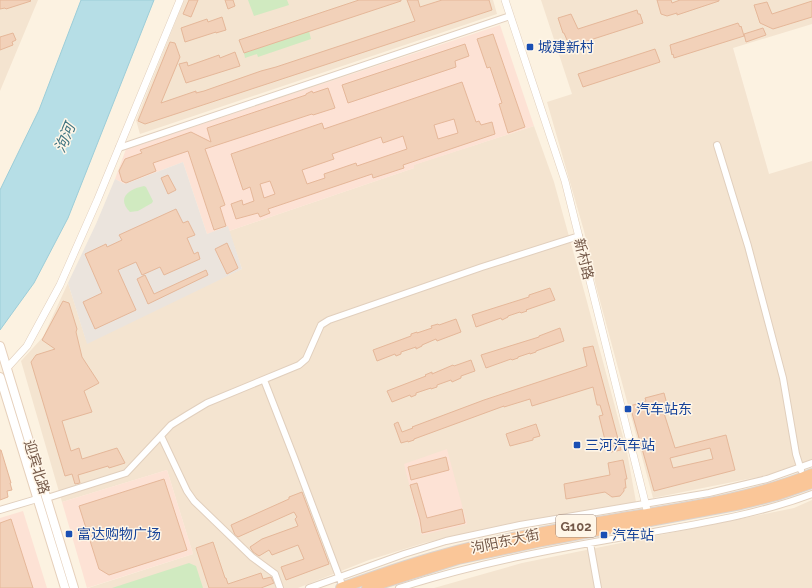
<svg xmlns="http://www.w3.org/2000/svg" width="812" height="588" font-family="Raleway,'Noto Sans SC',sans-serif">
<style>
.residential{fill:#f4e4d0}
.commercial{fill:#fde2d5}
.industrial{fill:#ebe4dd}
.green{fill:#d0eac0}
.water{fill:#b6dee6;stroke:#9ccdd8}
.building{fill:#f2d1b9;stroke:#e5b799;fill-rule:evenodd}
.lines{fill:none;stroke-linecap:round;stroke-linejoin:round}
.minor-casing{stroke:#e1cfbd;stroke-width:8}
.tertiary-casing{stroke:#e1cfbd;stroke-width:8}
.secondary-casing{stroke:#e6d0bb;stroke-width:10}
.trunk-casing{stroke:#dbd4cf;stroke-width:12}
.minor{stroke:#fff;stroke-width:6}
.tertiary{stroke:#fff;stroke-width:7}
.secondary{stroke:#fff;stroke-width:8}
.trunk{stroke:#fac698;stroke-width:10}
.transit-dot{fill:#1a4fb4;stroke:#fff6e8;stroke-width:1.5}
.labels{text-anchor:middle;stroke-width:3;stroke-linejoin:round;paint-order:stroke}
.shield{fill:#fff6e8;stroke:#9e8778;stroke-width:1}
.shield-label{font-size:13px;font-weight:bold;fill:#745848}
.transit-label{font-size:14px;fill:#164399;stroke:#fff6e8;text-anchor:start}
.street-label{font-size:14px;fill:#745848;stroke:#fff6e8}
.water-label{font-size:15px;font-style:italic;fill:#3f7481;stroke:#fff6e8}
</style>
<rect width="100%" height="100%" fill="#fcf2e1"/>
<path class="residential" d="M0,0H38L0,91Z
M184,0H493L497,14L140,134L136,120Z
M541,0H812V24L733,48L769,174L812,161V459L782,472L653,498L596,286L584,231L547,102L572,94Z
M534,126L554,182L586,298L627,452L636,502L475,531L424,543L369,560L298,588H88L193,554L167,470L62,502L21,361L43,337L68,283L86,340L242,269L229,231L414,168L413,165Z
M812,500V588H434L522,563L794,508Z"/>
<path class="commercial" d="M500,25L534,126L414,165V168L229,231L228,227L207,234L183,162L125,184L115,179L126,149Z
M447,449L467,524L422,535L404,464Z
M167,470L193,554L87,588L62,502Z
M23,511L47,588H0V518Z"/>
<path class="industrial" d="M183,162L207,234L228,226L242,269L87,344L68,283L96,224L115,179L125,184Z"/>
<path class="green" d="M248,0H287L289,5L254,16Z
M309,31L311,39L258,57L257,54L245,58L244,53Z
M144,186L146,187L153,201L152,203L138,211L130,212C116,198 129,189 144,186Z
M189,563L196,566L203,588H112Z"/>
<path class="water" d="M81,0H154L68,218L34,283L0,330V190L39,110Z"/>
<path class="building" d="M0,0H30L31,1L6,9L5,8L0,9Z
M189,0H198L191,17L183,14Z
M225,0H233L235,6L228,9Z
M359,0H401V1L244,53L239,40Z
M407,0H418L420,7L442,0H489L492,10L145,124L138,121L170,42L175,43L180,57L161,103L196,91V93L204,91L261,71L276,67L415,21Z
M657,0H671L672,3L680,0H719V1L677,15V13L667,16L661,14Z
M812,1V17L773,29L760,23L754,5L767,2L772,14Z
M637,10L638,14H640L643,23L584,42V41L574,44L567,40L564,33H563L558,18L571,14L578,29Z
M222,17L226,30L216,33V32L185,42L181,28L207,19L208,22Z
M738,23L740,27L741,26L744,36L674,58L673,54L672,55L670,45Z
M763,28L766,35L746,42L744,34Z
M13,33L16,40L12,42L13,45L0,50V37Z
M493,34L525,127L508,133L499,104L502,103L490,67L487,68L477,39Z
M465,44L469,56L455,61L456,67L348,103L342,85Z
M655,49L660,62L583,87L578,74Z
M235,52L240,66L186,83L179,64L187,62L188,66L219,55L220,58Z
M462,82L476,122L479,121L481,125L492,122L495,134L403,165L404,168L373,178L372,174L268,209L270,213L260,217L258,213L236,219L231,204L242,200L243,205L254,201L250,187L243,190L231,154L322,123L324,129ZM454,119L458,133L438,139L434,125ZM403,136L407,149L357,166L356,163L324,174L325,178L307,184L302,170L334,159L332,154L381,137L383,143ZM270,181L275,194L264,198L260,184Z
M328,88L335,108L313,115L312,114L205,149L225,205L220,207L226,226L214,230L188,151L153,163L156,171L126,183L122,181L119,171L125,159L142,153L140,150L191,132L211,142L207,128L306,95V94L312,91L313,93Z
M168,175L176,190L168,194L161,178Z
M176,209L183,223L188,221L195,235L187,238L194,254L198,252L200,259L164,275L160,267L142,275L136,262L118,270L136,310L95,329L83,302L102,293L85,254L106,244L107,247L122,240L119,235Z
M227,243L238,268L227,274L215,249Z
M206,270L208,275L148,304L137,279L145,275L154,294Z
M550,288L555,300L526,310L527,311L521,313L520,312L508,316V317L502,320L501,318L476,327L472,315L529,297V295Z
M63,301L69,303L77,329L76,332L82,357L99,383L84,391L92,412L62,421L71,451L79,448L82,459L117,448L125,463L109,468L108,466L78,475L80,483L75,484L72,474L65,476L31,362L36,355L55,349L42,340Z
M456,319L461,332L437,341L436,339L422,345V346L416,349V347L401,352V354L396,356L395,354L377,361L373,350L411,336V334L417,332V333L432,328L431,326L438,324L439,325Z
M560,328L564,341L536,351V352L530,354V353L518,357V358L512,360L511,359L486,368L481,355L539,337V336Z
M593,346L621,450L611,452L610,448H607L599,416L603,415L600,405H597L593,387L532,406L530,399L504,407V406L414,439V440L408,442V441L401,443L394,424L398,422L402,432L413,428L412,427L484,400L587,366L583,348Z
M471,360L475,371L461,376V378L452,382L451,380L437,385V387L431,389V388L416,393V395L411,397L410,395L392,402L387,391L426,376L425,375L432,372V374L453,365L454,366Z
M664,393L668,408L663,410L675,448L726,435L735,470L654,491L630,406L646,401L645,398ZM710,448L713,459L673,468L670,458Z
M536,424L540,436L533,438V440L510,446L506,434Z
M0,450H1L11,483H10L12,490L7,491L8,497L0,500Z
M446,457L449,470L411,480L408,467Z
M623,460L627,479H625L626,488H624V491L620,496L612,497L605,492L566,499L564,484L610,475L608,463Z
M164,479L187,550L109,575L99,569L79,506Z
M417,483L427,518L462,509L465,523L422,533L420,520L410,485Z
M302,492L329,564L286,580L281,567L304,559L298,545L272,555L269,550L259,556L253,552L250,547L262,539L298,526L295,519L297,517L294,512L238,537L235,535L231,525L289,499V497Z
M11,519L33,588H0V523Z
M213,542L225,578H226L228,584L261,573L263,579L271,577L274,583L261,588H209L196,548Z"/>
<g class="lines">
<defs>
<path id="minor" d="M717,145L748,246L783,378L796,454L801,470
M119,148L510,16
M264,380L294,457L343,587
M161,436L187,491L194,501L252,557L275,574L280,588
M47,498L126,473L171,425L187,415L207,403L299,365L306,359L321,325L329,320L482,267L579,236
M0,510L37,499
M590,543L598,588
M309,588L404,554L446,541L520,525L709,493L767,479L812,463
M399,588C480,562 564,547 647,533C703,523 759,514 812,494"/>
<path id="tertiary" d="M505,0L565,181L649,518
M7,368L27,346L60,285L97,201L180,0"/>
<path id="secondary" d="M0,346L74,588
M0,377L65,588"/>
<path id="trunk" d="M341,588C375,576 408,564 442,555C492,541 543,532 593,523C666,510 743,502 812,474
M367,588L458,559L542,541L741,504L777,495L812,483"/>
</defs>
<use href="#minor" class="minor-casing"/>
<use href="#tertiary" class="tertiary-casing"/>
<use href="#secondary" class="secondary-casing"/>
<use href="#trunk" class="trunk-casing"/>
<use href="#minor" class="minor"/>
<use href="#tertiary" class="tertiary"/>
<use href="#secondary" class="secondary"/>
<use href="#trunk" class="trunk"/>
</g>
<g class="transit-dot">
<rect x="526" y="43" width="8" height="8" rx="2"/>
<rect x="624" y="405" width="8" height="8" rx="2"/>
<rect x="573" y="441" width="8" height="8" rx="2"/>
<rect x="65" y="530" width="8" height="8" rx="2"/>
<rect x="600" y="531" width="8" height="8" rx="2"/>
</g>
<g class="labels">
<rect class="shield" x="556" y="515" width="40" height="22" rx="3"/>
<g class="shield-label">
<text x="576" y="531">G102</text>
</g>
<g class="transit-label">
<text x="538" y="52">城建新村</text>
<text x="636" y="414">汽车站东</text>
<text x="585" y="450">三河汽车站</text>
<text x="77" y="539">富达购物广场</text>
<text x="612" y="540">汽车站</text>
</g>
<g class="street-label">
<text transform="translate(584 259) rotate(76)" y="5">新村路</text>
<text transform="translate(37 467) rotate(73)" y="5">迎宾北路</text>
<text transform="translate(505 541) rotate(-12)" y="5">泃阳东大街</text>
</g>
<g class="water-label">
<text transform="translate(65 138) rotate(-67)" y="5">泃河</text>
</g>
</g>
</svg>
